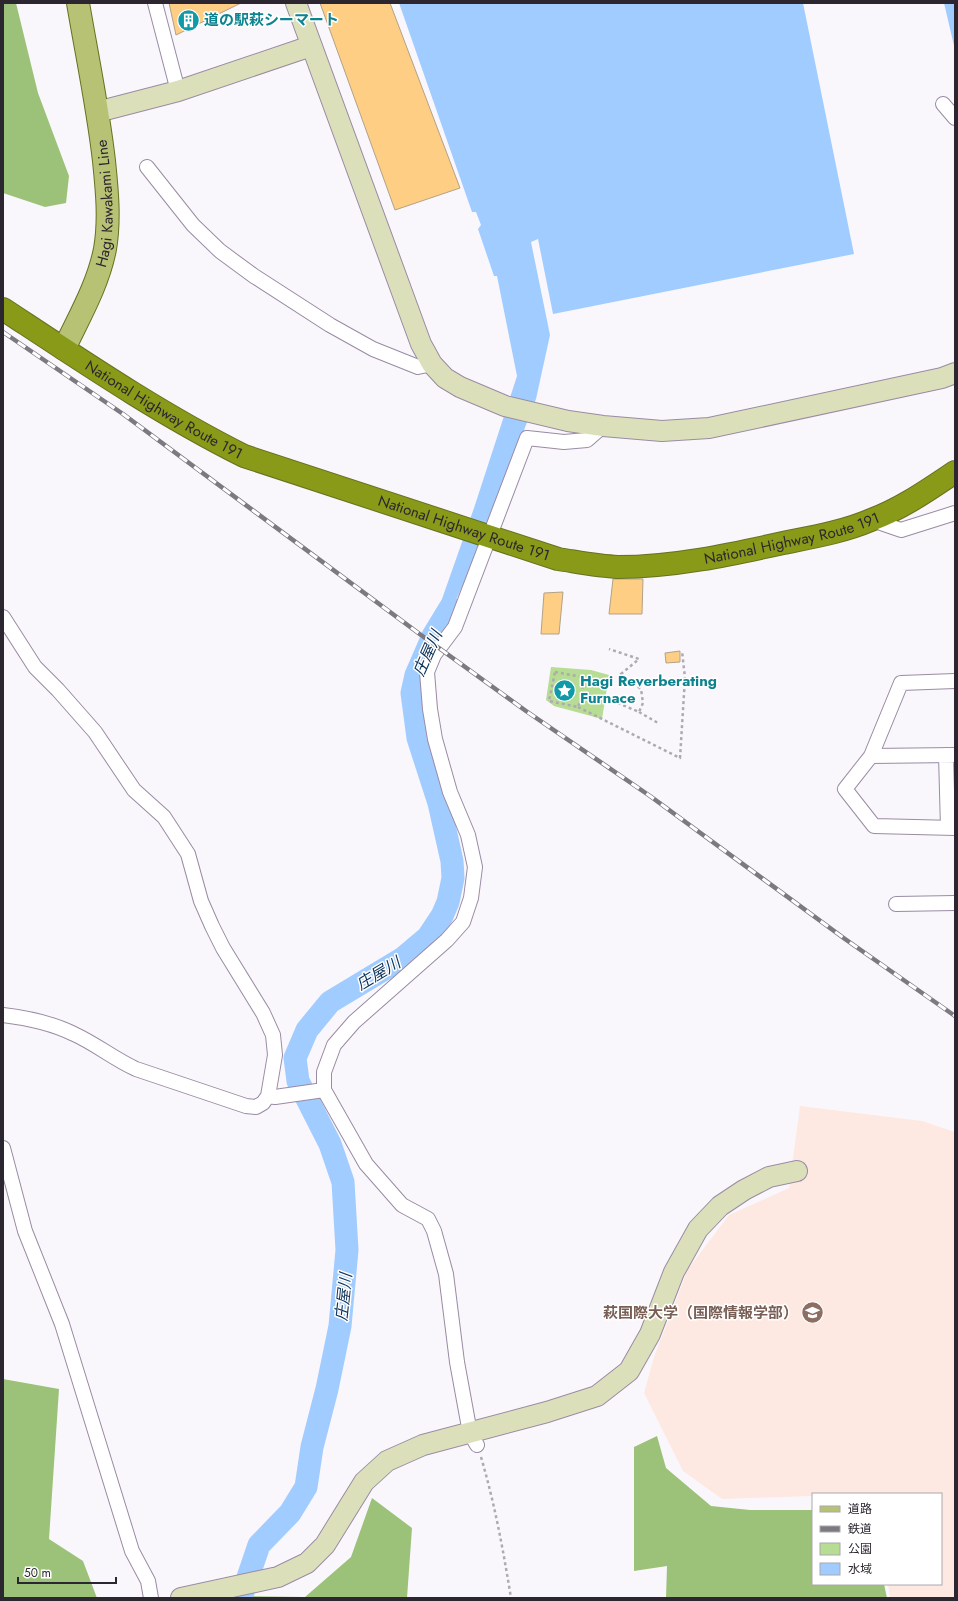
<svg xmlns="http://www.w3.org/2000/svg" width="958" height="1601" font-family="Jost,'Noto Sans JP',sans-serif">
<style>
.education{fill:#fde9e2}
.green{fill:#b7dc94}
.forest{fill:#9cc178}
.water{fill:#a1ccff}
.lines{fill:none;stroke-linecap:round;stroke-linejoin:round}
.river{stroke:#a1ccff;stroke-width:23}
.building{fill:#fdce84;stroke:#b2a288}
.street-casing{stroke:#9a8ba4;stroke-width:16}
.secondary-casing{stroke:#9a8ba4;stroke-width:22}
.primary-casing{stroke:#687120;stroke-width:24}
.highway-casing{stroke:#687120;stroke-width:24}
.path{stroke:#aeaab1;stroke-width:2.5;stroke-dasharray:3 3;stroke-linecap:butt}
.street{stroke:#fff;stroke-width:14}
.secondary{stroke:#dce0ba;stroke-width:20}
.primary{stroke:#b8c274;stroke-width:22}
.highway{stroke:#899918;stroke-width:22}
.rail-casing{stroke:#7d7981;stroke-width:4.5}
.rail{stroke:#fff;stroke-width:3;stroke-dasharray:9;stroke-linecap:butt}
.labels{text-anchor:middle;stroke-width:3;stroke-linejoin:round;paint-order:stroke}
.culture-label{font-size:15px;font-weight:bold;fill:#0d838f;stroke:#fff;text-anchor:start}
.street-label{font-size:15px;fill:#2c2630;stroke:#fff}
.education-label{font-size:15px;font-weight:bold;fill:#785e54;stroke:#fff;text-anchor:end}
.water-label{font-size:16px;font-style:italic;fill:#0d3259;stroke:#fff}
</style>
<rect width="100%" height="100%" fill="#faf7fc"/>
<path class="education" d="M800,1106L922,1121L955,1132V1598H890L888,1584H941V1494H813V1496L722,1499L683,1471L644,1393L654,1357L688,1269L729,1215L789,1188Z"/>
<path class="green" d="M551,667L591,670L609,675L602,719L554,706L546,700Z"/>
<path class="forest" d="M3,3H16L38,93L69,176L66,203L45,207L3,193Z
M3,1379L59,1389L49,1539L83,1561L97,1598H3Z
M657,1436L666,1468L711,1506L750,1510H813V1584H884L887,1598H666L667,1566L634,1571V1447Z
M372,1498L412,1528L407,1598H246V1596L305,1597L351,1557Z"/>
<path class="water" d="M399,3H803L854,254L553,314L538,239L531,242L550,335L536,399L471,568L439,636L430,633L474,508L517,376L497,276H494L478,229L481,225L476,212H472Z
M944,3H955V50Z"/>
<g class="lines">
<path class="river" d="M241,1598L259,1545L290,1513L306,1487L312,1447L327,1389L340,1326L347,1250L343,1182L330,1144L298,1081L295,1058L307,1030L330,1002L403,958L428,937L442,916L448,902L453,878L452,861L439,803L418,738L412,693L416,675L433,636L450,608"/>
</g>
<path class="building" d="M169,3H241L176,35Z
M320,3H390L460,188L395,210Z
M613,579H643L642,614H609Z
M563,592L559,634H541L544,593Z
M680,651V662L666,663L665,653Z
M560,680L570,682L568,697L558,696Z"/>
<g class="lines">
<defs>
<path id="street" d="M155,3L178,91
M943,104L955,118
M147,167L193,225L220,251L254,276L330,325L373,349L418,367L432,364
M872,520L901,530L955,513
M3,617L35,667L58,690L95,732L134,790L164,817L188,854L201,901L212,926L223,948L263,1013L273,1035L275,1055L268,1096L263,1103L256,1107L246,1106L136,1069C114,1059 96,1044 74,1034C52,1023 28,1018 3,1015
M955,681L901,683L871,756L845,789L874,826L955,828
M946,755L948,828
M871,756L955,755
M896,904L955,903
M268,1096L275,1097L324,1090
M3,1148L25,1231L62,1324L132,1551L148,1581L151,1598
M477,1445L470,1433L457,1362L446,1274L434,1231L428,1219L402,1205L366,1164L324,1090V1072L334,1045L354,1022L447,940L463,922L471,898L475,867L468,835L450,792L435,739L430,709L427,672L434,655L455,627L527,438L564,442L587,440L603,426"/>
<path id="secondary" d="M296,3L421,344L432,364L445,378L460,387L505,406L568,421L603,426L662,431L709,428L942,378L955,373
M97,112L178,91L311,46
M181,1598L278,1577L307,1563L325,1545L364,1482L387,1461L423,1445L547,1412L597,1396L629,1371L650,1334L674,1272L698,1229L720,1206L744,1190L769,1177L797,1171"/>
<g id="primary">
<path id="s1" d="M64,349C79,317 98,285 105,249C110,220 107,190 104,161C98,108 87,56 78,3"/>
</g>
<g id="highway">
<path id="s2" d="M3,309C82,361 160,414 244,456L558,559C578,562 598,566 618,567C673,567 729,555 783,543C813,537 843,532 871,520C901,509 928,490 955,472"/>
</g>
</defs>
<use href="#street" class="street-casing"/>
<use href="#secondary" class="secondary-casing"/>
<use href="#primary" class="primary-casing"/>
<use href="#highway" class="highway-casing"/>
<path class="path" d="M555,672L582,677L583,694L578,707L549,701Z
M583,694L606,698L639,712L643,703L641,689L621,674L639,659L609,649
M578,707L680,758L685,678L682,651
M639,712L658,723
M481,1457C495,1505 503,1549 511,1598"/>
<use href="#street" class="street"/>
<use href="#secondary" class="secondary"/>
<use href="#primary" class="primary"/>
<use href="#highway" class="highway"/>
<defs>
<path id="rail" d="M3,332L123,414L421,635L526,711L650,796L845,939L955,1016"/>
</defs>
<use href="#rail" class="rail-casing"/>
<use href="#rail" class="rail"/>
</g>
<defs>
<symbol id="building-disc" viewBox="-11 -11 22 22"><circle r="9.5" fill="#0f9aa8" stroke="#fff"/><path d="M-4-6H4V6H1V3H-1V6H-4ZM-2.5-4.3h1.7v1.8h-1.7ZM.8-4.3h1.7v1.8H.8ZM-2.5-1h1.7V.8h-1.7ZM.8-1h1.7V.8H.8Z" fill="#fff"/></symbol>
<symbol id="sight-disc" viewBox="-11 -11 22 22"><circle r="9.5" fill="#0f9aa8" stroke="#fff"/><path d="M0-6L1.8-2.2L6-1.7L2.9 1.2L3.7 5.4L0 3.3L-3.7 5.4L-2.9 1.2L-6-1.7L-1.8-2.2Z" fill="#fff"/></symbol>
<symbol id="university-disc" viewBox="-11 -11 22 22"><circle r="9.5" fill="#8d6e63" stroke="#fff"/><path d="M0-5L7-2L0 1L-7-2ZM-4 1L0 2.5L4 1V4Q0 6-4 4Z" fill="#fff"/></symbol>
</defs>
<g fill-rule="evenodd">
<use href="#building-disc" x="176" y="8" width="25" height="25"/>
<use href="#sight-disc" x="552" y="678" width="25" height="25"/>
<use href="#university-disc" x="800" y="1300" width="25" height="25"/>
</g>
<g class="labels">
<g class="culture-label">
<text x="204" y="25">道の駅萩シーマート</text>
<text x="580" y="686">Hagi Reverberating<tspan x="580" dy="17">Furnace</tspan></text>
</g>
<g class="street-label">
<text dy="5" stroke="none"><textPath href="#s1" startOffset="154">Hagi Kawakami Line</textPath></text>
<text dy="5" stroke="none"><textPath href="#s2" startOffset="190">National Highway Route 191</textPath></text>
<text dy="5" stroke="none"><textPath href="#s2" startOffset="514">National Highway Route 191</textPath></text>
<text dy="5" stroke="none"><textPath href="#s2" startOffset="850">National Highway Route 191</textPath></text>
</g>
<g class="education-label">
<text x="798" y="1318">萩国際大学（国際情報学部）</text>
</g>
<g class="water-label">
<text transform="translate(427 653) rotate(-66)" y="6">庄屋川</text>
<text transform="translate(378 973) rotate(-31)" y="6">庄屋川</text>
<text transform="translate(343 1297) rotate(-84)" y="6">庄屋川</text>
</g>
</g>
<rect width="958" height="1601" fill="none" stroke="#2c2630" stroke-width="8"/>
<rect x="812" y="1493" width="130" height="92" fill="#ffffff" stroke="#aba8ac"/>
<rect x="820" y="1506" width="20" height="6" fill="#b8c274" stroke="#aba8ac"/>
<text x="848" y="1513" font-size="12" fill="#2c2630">道路</text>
<rect x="820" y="1526" width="20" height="6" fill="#7d7981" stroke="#aba8ac"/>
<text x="848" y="1533" font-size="12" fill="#2c2630">鉄道</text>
<rect x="820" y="1543" width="20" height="12" fill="#b7dc94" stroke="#aba8ac"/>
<text x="848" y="1553" font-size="12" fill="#2c2630">公園</text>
<rect x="820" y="1563" width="20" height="12" fill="#a1ccff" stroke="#aba8ac"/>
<text x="848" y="1573" font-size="12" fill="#2c2630">水域</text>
<path d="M18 1577v6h98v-6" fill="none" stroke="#2c2630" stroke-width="2"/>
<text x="24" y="1577" font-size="12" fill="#2c2630" stroke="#ffffff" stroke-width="3" paint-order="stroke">50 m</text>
</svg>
